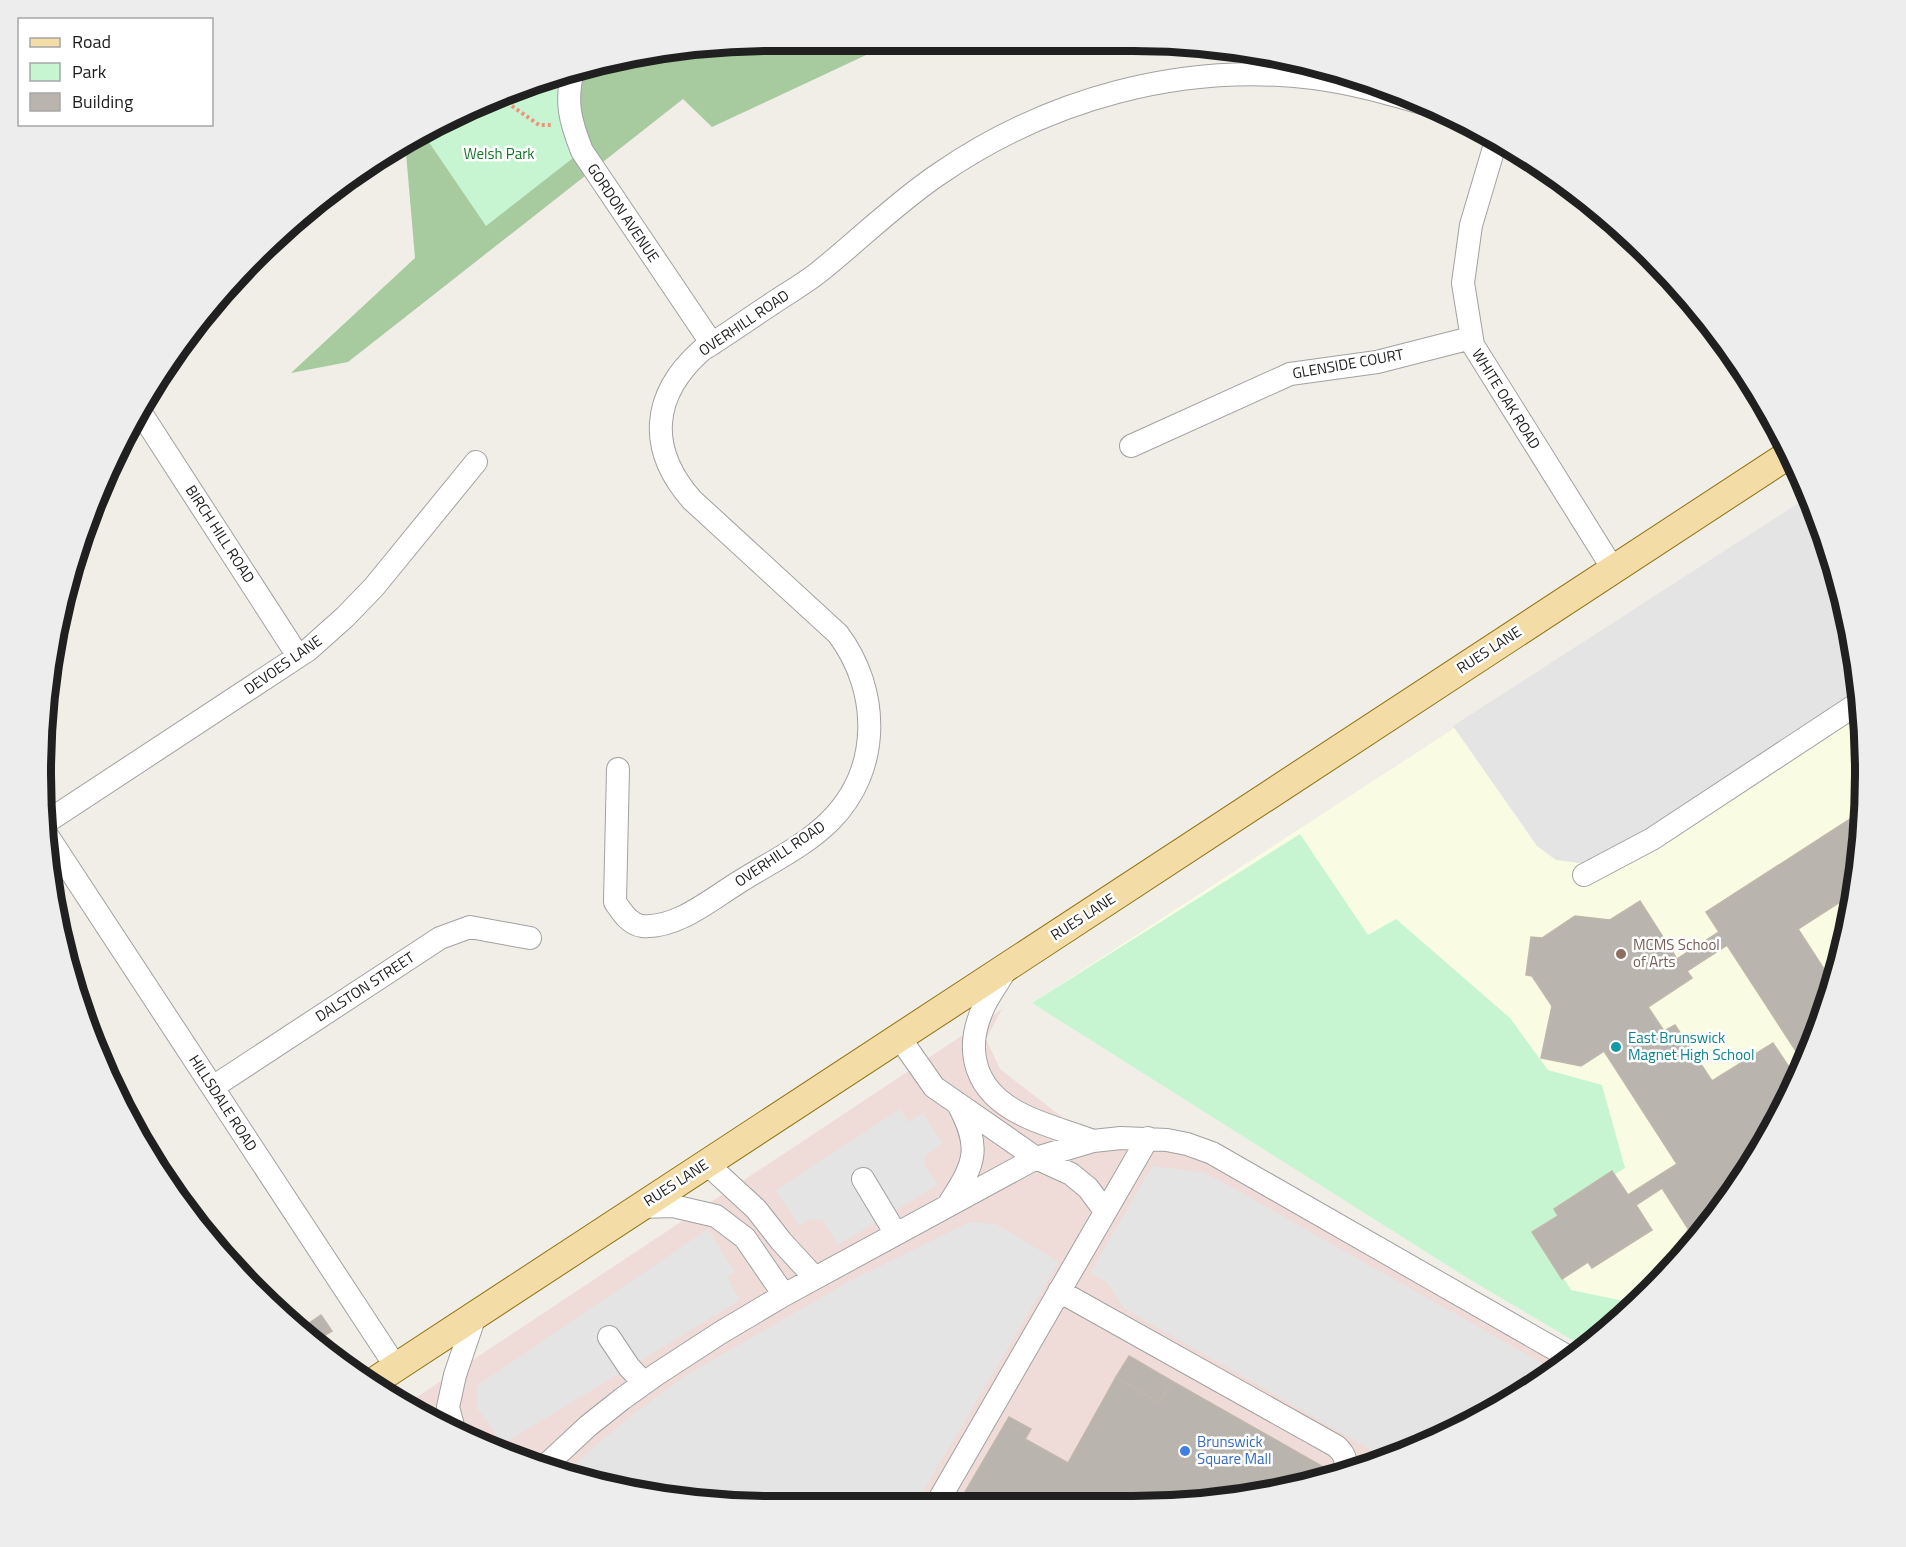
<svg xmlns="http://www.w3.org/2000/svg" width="1906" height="1547" font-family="'Titillium Web',sans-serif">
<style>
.commercial{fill:#efdcd8}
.education{fill:#f9fce3}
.forest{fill:#a7cb9f}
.park{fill:#c8f5d1}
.parking{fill:#e4e4e4}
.building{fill:#b9b4ad;stroke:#c0b7ab;stroke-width:1.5}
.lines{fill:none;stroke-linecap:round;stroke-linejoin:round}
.minor-casing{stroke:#a1a1a1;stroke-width:24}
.major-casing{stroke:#8f730d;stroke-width:30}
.path{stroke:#ee9479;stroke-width:4;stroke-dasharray:3 3;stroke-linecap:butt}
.minor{stroke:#fff;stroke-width:22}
.major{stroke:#f4dca7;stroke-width:28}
.education-dot{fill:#8d6e63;stroke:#fff;stroke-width:2}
.culture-dot{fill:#0f9aa8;stroke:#fff;stroke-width:2}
.shop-dot{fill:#3f7fe0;stroke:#fff;stroke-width:2}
.labels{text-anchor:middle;stroke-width:5;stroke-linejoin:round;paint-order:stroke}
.park-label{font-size:15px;fill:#157629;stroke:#fff}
.street-label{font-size:15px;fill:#202020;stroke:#fff}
.education-label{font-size:15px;fill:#785e54;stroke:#fff;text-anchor:start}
.culture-label{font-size:15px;fill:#0d838f;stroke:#fff;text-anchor:start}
.shop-label{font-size:15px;fill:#366cbe;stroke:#fff;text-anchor:start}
.rim{fill:none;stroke:#202020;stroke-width:8}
</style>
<rect width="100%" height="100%" fill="#f0eee7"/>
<path class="commercial" d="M1002,1009L986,1039L1000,1069L1093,1141L1167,1140L1572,1359L1456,1431L1322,1482L1180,1505H726L584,1482L449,1431L408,1403Z"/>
<path class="education" d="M1808,498L1841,584L1864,726L1859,870L1826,1009L1767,1140L1683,1257L1596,1338L1032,1003Z"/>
<path class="forest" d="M773,41H896L712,127L683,99L348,362L291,373L415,258L405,141L407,139L584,65Z"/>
<path class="park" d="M573,70L582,151L486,226L422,132Z
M1300,834L1368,935L1396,919L1510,1018L1548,1070L1602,1085L1625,1168L1556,1210L1559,1216L1536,1233L1571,1290L1634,1303L1586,1348L1469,1279L1032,1003Z"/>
<path class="parking" d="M1808,497L1841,584L1862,715L1659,847L1586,864L1556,860L1537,846L1453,726Z
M900,1109L908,1122L923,1113L943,1143L926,1155L924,1164L938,1185L838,1245L824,1221L809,1219L799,1226L776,1190Z
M1152,1166L1202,1172L1226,1184L1554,1370L1456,1431L1373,1462L1378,1454L1124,1308L1107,1282L1090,1273Z
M970,1222L996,1224L1059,1262L915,1505H726L584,1482L565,1474L597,1444L636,1412L685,1376L850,1281Z
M708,1229L735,1272L727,1277L740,1300L503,1444L477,1408L478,1385Z"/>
<path class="building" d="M1861,812L1859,870L1854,893L1798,929L1833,983L1826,1009L1803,1062L1727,945L1687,971L1692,978L1648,1007L1664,1031L1675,1025L1712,1081L1773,1043L1793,1073L1799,1069L1787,1096L1786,1094L1771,1103L1779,1115L1767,1140L1687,1252L1683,1245L1694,1238L1662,1188L1636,1205L1652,1230L1592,1268L1588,1262L1562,1279L1532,1232L1558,1216L1554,1209L1612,1171L1628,1195L1677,1164L1604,1051L1581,1066L1541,1058L1552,1006L1532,976L1526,975L1531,937L1542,938L1575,916L1610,920L1640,901L1677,959L1719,932L1706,912Z
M299,1314L306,1325L321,1315L332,1331L322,1337L325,1341L319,1344L287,1322Z
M1129,1356L1172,1381L1159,1403L1116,1377Z
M1116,1377L1159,1403L1172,1381L1325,1468L1316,1482L1180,1505H988L965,1492L1009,1417L1031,1429L1025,1439L1068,1463Z"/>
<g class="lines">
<defs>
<path id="minor" d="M573,70C565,102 570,121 582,151L712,344
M1496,141L1471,225L1463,283L1473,345L1613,569
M141,413L298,656
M1131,446L1290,374L1377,362L1471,338
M618,769L615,902C622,912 629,924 642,926C675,929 709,901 736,884C767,864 804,847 830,821C882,769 880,690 838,634L692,500C647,449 651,395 702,350C725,336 747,320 770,305C786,294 804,284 819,272C859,240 896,203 939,174C1048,99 1181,62 1314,78C1353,83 1391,94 1429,105
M48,821L308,650L345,617L374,587L476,462
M49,838L396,1367
M1584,875L1652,839L1860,702
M1007,968C1000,980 991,992 985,1004C962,1051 975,1092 1023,1115C1045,1126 1070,1132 1093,1141
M899,1037L934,1087L1036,1158L1071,1174L1088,1188L1105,1211
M213,1087L440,938L470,927L530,938
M706,1163L756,1209L781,1241L815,1278
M863,1179L896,1234
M950,1202C976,1162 981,1148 958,1104
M641,1207L673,1206L716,1216L745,1238L784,1295
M1059,1291L1336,1446C1346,1455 1348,1462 1342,1474
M609,1337L629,1367L644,1383
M455,1433L448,1407L455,1375L475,1316
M544,1467L588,1426L622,1399L657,1374L720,1333L784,1295L1036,1158L1093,1141L1121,1138L1167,1140L1187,1144L1212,1153L1572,1359
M936,1505L1148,1138"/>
<path id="major" d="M375,1381L1791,453"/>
</defs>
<use href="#minor" class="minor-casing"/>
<use href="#major" class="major-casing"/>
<path class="path" d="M502,99L539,125H553"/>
<use href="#minor" class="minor"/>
<use href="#major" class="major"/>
</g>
<circle class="education-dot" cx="1621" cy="954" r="6"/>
<circle class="culture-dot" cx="1616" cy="1047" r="6"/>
<circle class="shop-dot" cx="1185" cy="1451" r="6"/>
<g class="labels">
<g class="park-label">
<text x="499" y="159">Welsh Park</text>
</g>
<g class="street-label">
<text transform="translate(623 213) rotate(56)" y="5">GORDON AVENUE</text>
<text transform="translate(744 323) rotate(-34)" y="5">OVERHILL ROAD</text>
<text transform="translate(1348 364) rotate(-10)" y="5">GLENSIDE COURT</text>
<text transform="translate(1506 399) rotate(58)" y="5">WHITE OAK ROAD</text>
<text transform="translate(220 534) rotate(57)" y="5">BIRCH HILL ROAD</text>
<text transform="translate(1489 650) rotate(-33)" y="5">RUES LANE</text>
<text transform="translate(283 665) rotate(-35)" y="5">DEVOES LANE</text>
<text transform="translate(780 854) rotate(-34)" y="5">OVERHILL ROAD</text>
<text transform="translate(1083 917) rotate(-33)" y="5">RUES LANE</text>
<text transform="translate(365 987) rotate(-33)" y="5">DALSTON STREET</text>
<text transform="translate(223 1103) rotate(57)" y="5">HILLSDALE ROAD</text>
<text transform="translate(676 1183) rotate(-33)" y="5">RUES LANE</text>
</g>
<g class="education-label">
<text x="1633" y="950">MCMS School<tspan x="1633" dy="17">of Arts</tspan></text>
</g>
<g class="culture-label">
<text x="1628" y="1043">East Brunswick<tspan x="1628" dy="17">Magnet High School</tspan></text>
</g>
<g class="shop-label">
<text x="1197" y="1447">Brunswick<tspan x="1197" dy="17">Square Mall</tspan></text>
</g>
</g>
<path d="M0 0H1906V1547H0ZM773 51H1133A722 722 0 0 1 1855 773V774A722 722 0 0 1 1133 1496H773A722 722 0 0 1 51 774V773A722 722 0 0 1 773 51Z" fill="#ededed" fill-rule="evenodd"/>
<path class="rim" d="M773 51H1133A722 722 0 0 1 1855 773V774A722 722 0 0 1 1133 1496H773A722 722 0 0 1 51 774V773A722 722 0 0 1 773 51Z"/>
<rect x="18" y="18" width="195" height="108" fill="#ffffff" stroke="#a6a6a6" stroke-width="1.5"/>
<rect x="30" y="38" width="30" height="9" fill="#f4dca7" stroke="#a6a6a6" stroke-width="1.5"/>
<text x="72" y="48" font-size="18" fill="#202020">Road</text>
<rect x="30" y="63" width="30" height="18" fill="#c8f5d1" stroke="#a6a6a6" stroke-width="1.5"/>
<text x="72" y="78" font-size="18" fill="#202020">Park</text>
<rect x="30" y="93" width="30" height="18" fill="#b9b4ad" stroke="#a6a6a6" stroke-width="1.5"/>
<text x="72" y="108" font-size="18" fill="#202020">Building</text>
</svg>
